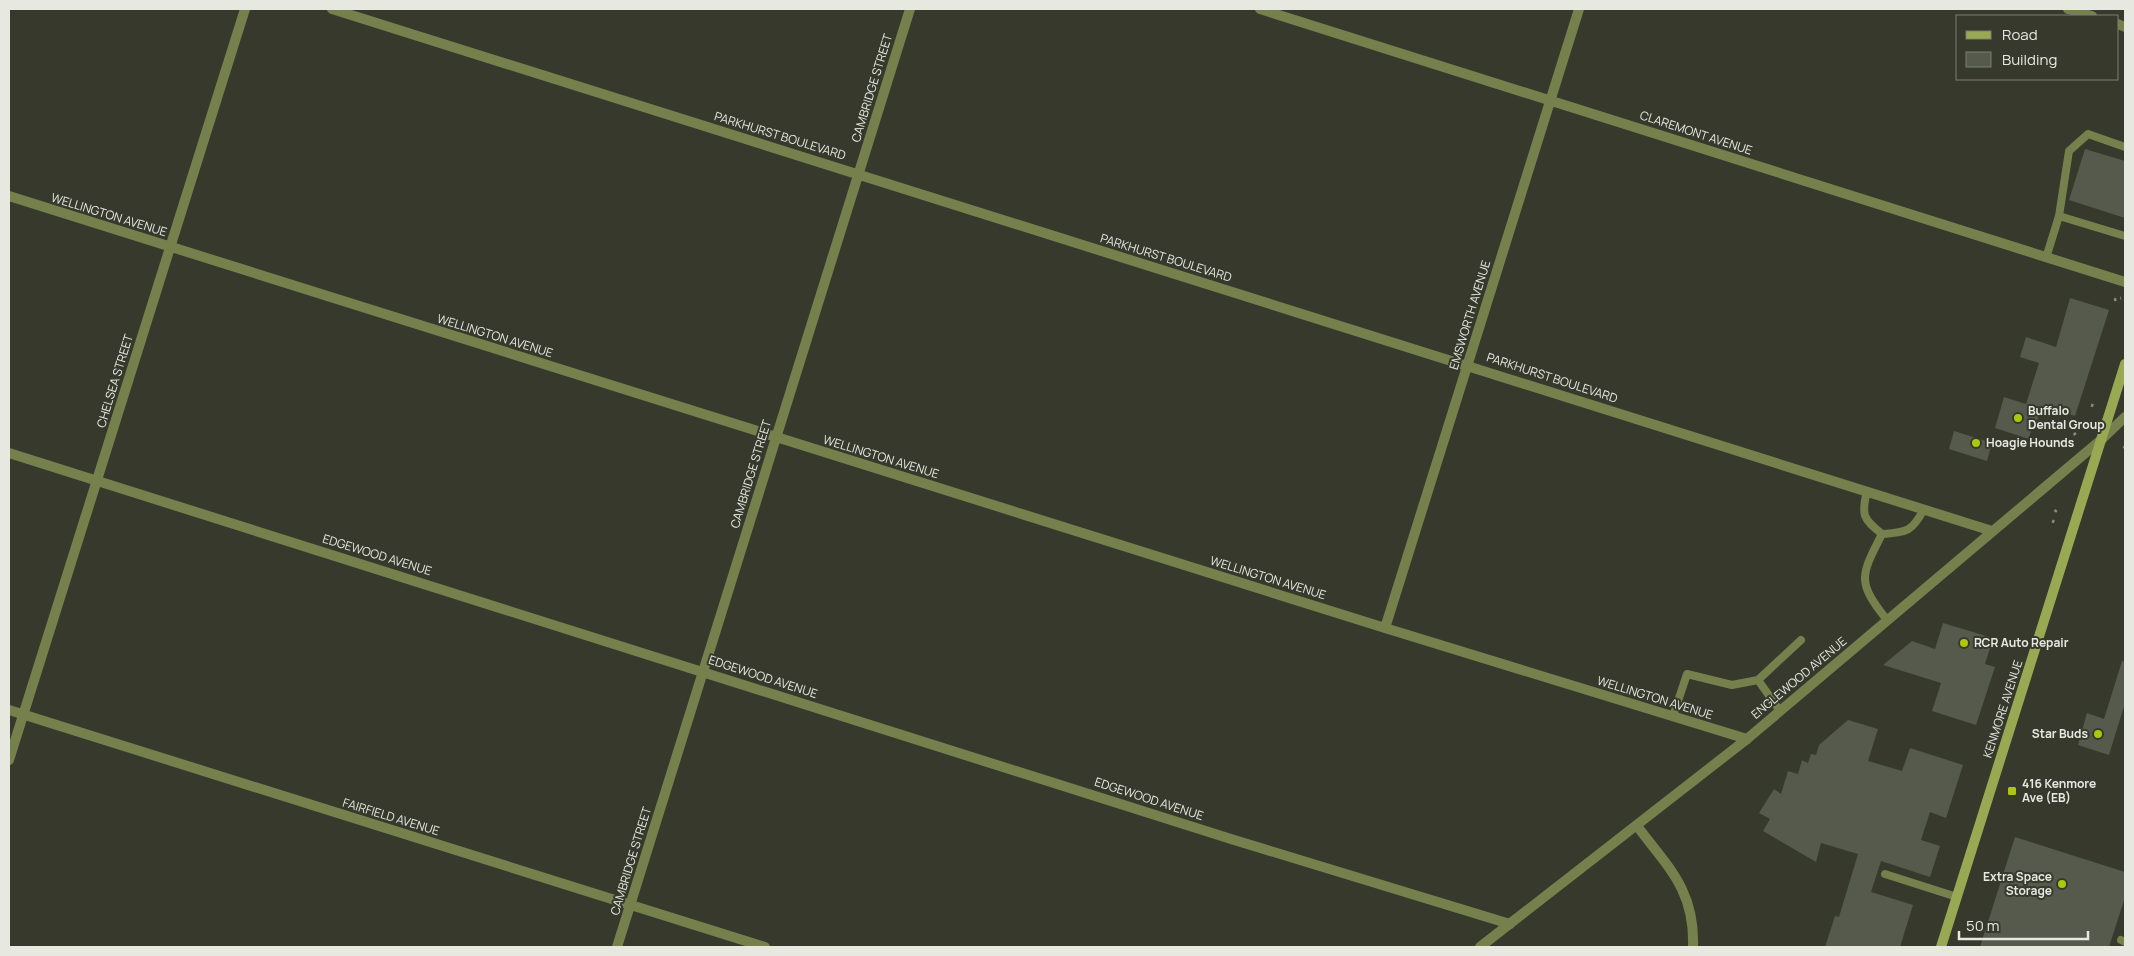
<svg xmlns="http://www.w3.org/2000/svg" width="2134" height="956" font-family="Manrope,sans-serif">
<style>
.building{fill:#565a4c}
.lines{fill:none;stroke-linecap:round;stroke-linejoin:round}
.path{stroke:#888b80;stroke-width:3;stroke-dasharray:2.5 4;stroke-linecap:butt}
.service{stroke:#75804c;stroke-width:8}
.minor{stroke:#75804c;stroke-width:10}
.tertiary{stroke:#75804c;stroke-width:10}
.secondary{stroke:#99a953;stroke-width:10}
.poi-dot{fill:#adc60e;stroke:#36392c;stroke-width:2}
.labels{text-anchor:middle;stroke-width:4;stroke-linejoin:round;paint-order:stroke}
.street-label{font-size:12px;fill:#e7e9e1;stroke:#36392c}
.poi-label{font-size:12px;font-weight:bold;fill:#e7e9e1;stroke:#36392c;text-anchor:start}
</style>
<rect width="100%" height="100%" fill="#36392c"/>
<path class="building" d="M2085,149L2125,161V218L2069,200Z
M2070,298L2109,310L2075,416L2042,406L2035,427L2032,426L2029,439L1995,428L2004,397L2026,404L2039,363L2020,357L2026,337L2056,347Z
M1954,431L1992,443L1987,461L1949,449Z
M1943,623L1993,638L1985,664L1995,667L1976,725L1932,711L1941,683L1883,665L1912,641L1935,649Z
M2122,661L2125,662V703L2109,755L2078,745L2087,713L2104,719Z
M1848,720L1878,729L1868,761L1902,771L1910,748L1963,765L1946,818L1930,812L1921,840L1940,846L1930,877L1881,861L1871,892L1913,905L1900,947H1825L1835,916L1839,917L1858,854L1821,843L1816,862L1763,831L1770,819L1759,813L1774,789L1781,794L1788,771L1798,774L1802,760L1808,763L1811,754L1816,755L1819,745Z
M2015,837L2125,872V897L2109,947H1980Z"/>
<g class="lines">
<path class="path" d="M2114,300L2121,298
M2091,405L2094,406
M2074,433L2077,437
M2124,446L2125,448
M2055,512L2057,509
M2052,521L2058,523"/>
<path class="service" d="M2125,147L2088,134L2069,151L2059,216L2125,236
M2046,258L2059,216
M1867,491C1861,515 1863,519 1882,534
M1887,620C1857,582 1860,577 1882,534C1907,532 1912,532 1924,509
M1758,680L1780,711
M1673,716L1687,674L1732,685L1758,680L1801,640
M1885,874L1957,897
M2121,940L2125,942"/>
<path class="minor" d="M332,9L1992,531
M1260,9L2125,282
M2068,9L2092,16
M2118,24L2125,27
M9,196L1385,628L1747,739
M2102,439L2125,417
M9,453L1231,839L1510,924
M1385,628L1579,9
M9,710L765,947
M9,760L245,9
M1637,826C1669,868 1695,891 1693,947
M617,947L910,9"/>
<path class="tertiary" d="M1480,947L1747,739L2102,439"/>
<path class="secondary" d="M1941,947L2125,364"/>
</g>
<g class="poi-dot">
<circle cx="2018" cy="418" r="5"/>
<circle cx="1976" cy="443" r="5"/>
<circle cx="1964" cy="643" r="5"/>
<circle cx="2098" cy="734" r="5"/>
<rect x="2007" y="786" width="10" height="10" rx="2.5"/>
<circle cx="2062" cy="884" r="5"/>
</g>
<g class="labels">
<g class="street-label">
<text transform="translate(872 88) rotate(-73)" y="4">CAMBRIDGE STREET</text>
<text transform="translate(1696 133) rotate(18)" y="4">CLAREMONT AVENUE</text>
<text transform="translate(780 136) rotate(17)" y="4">PARKHURST BOULEVARD</text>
<text transform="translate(109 215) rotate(17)" y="4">WELLINGTON AVENUE</text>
<text transform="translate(1166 258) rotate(17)" y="4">PARKHURST BOULEVARD</text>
<text transform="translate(1470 315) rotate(-73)" y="4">EMSWORTH AVENUE</text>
<text transform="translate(495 336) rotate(17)" y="4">WELLINGTON AVENUE</text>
<text transform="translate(1552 378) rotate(18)" y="4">PARKHURST BOULEVARD</text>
<text transform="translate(115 381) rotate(-73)" y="4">CHELSEA STREET</text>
<text transform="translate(881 457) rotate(17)" y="4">WELLINGTON AVENUE</text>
<text transform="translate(751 474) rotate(-73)" y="4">CAMBRIDGE STREET</text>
<text transform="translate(377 555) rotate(17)" y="4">EDGEWOOD AVENUE</text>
<text transform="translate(1268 578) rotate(17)" y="4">WELLINGTON AVENUE</text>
<text transform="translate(763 677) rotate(18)" y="4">EDGEWOOD AVENUE</text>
<text transform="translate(1799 678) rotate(-40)" y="4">ENGLEWOOD AVENUE</text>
<text transform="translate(1655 698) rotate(17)" y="4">WELLINGTON AVENUE</text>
<text transform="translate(2003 709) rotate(-72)" y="4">KENMORE AVENUE</text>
<text transform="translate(1149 799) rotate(18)" y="4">EDGEWOOD AVENUE</text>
<text transform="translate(391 817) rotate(17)" y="4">FAIRFIELD AVENUE</text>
<text transform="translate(631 861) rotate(-73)" y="4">CAMBRIDGE STREET</text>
</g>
<g class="poi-label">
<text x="2028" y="415">Buffalo<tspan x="2028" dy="14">Dental Group</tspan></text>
<text x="1986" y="447">Hoagie Hounds</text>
<text x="1974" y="647">RCR Auto Repair</text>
<text x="2088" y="738" text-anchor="end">Star Buds</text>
<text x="2022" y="788">416 Kenmore<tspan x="2022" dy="14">Ave (EB)</tspan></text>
<text x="2052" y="881" text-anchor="end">Extra Space<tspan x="2052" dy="14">Storage</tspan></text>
</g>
</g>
<rect width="2134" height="956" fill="none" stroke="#e7e9e1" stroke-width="20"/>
<rect x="1956" y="15" width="162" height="65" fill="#36392c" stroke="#7d7f74"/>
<rect x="1966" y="31" width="25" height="8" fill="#99a953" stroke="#7d7f74"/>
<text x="2002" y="40" font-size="15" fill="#e7e9e1">Road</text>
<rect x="1966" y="52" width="25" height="15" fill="#565a4c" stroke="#7d7f74"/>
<text x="2002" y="65" font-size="15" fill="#e7e9e1">Building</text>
<path d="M1959 931v8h129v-8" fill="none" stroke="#e7e9e1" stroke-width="2.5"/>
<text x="1966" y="931" font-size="15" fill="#e7e9e1" stroke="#36392c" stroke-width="4" paint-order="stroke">50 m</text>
</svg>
